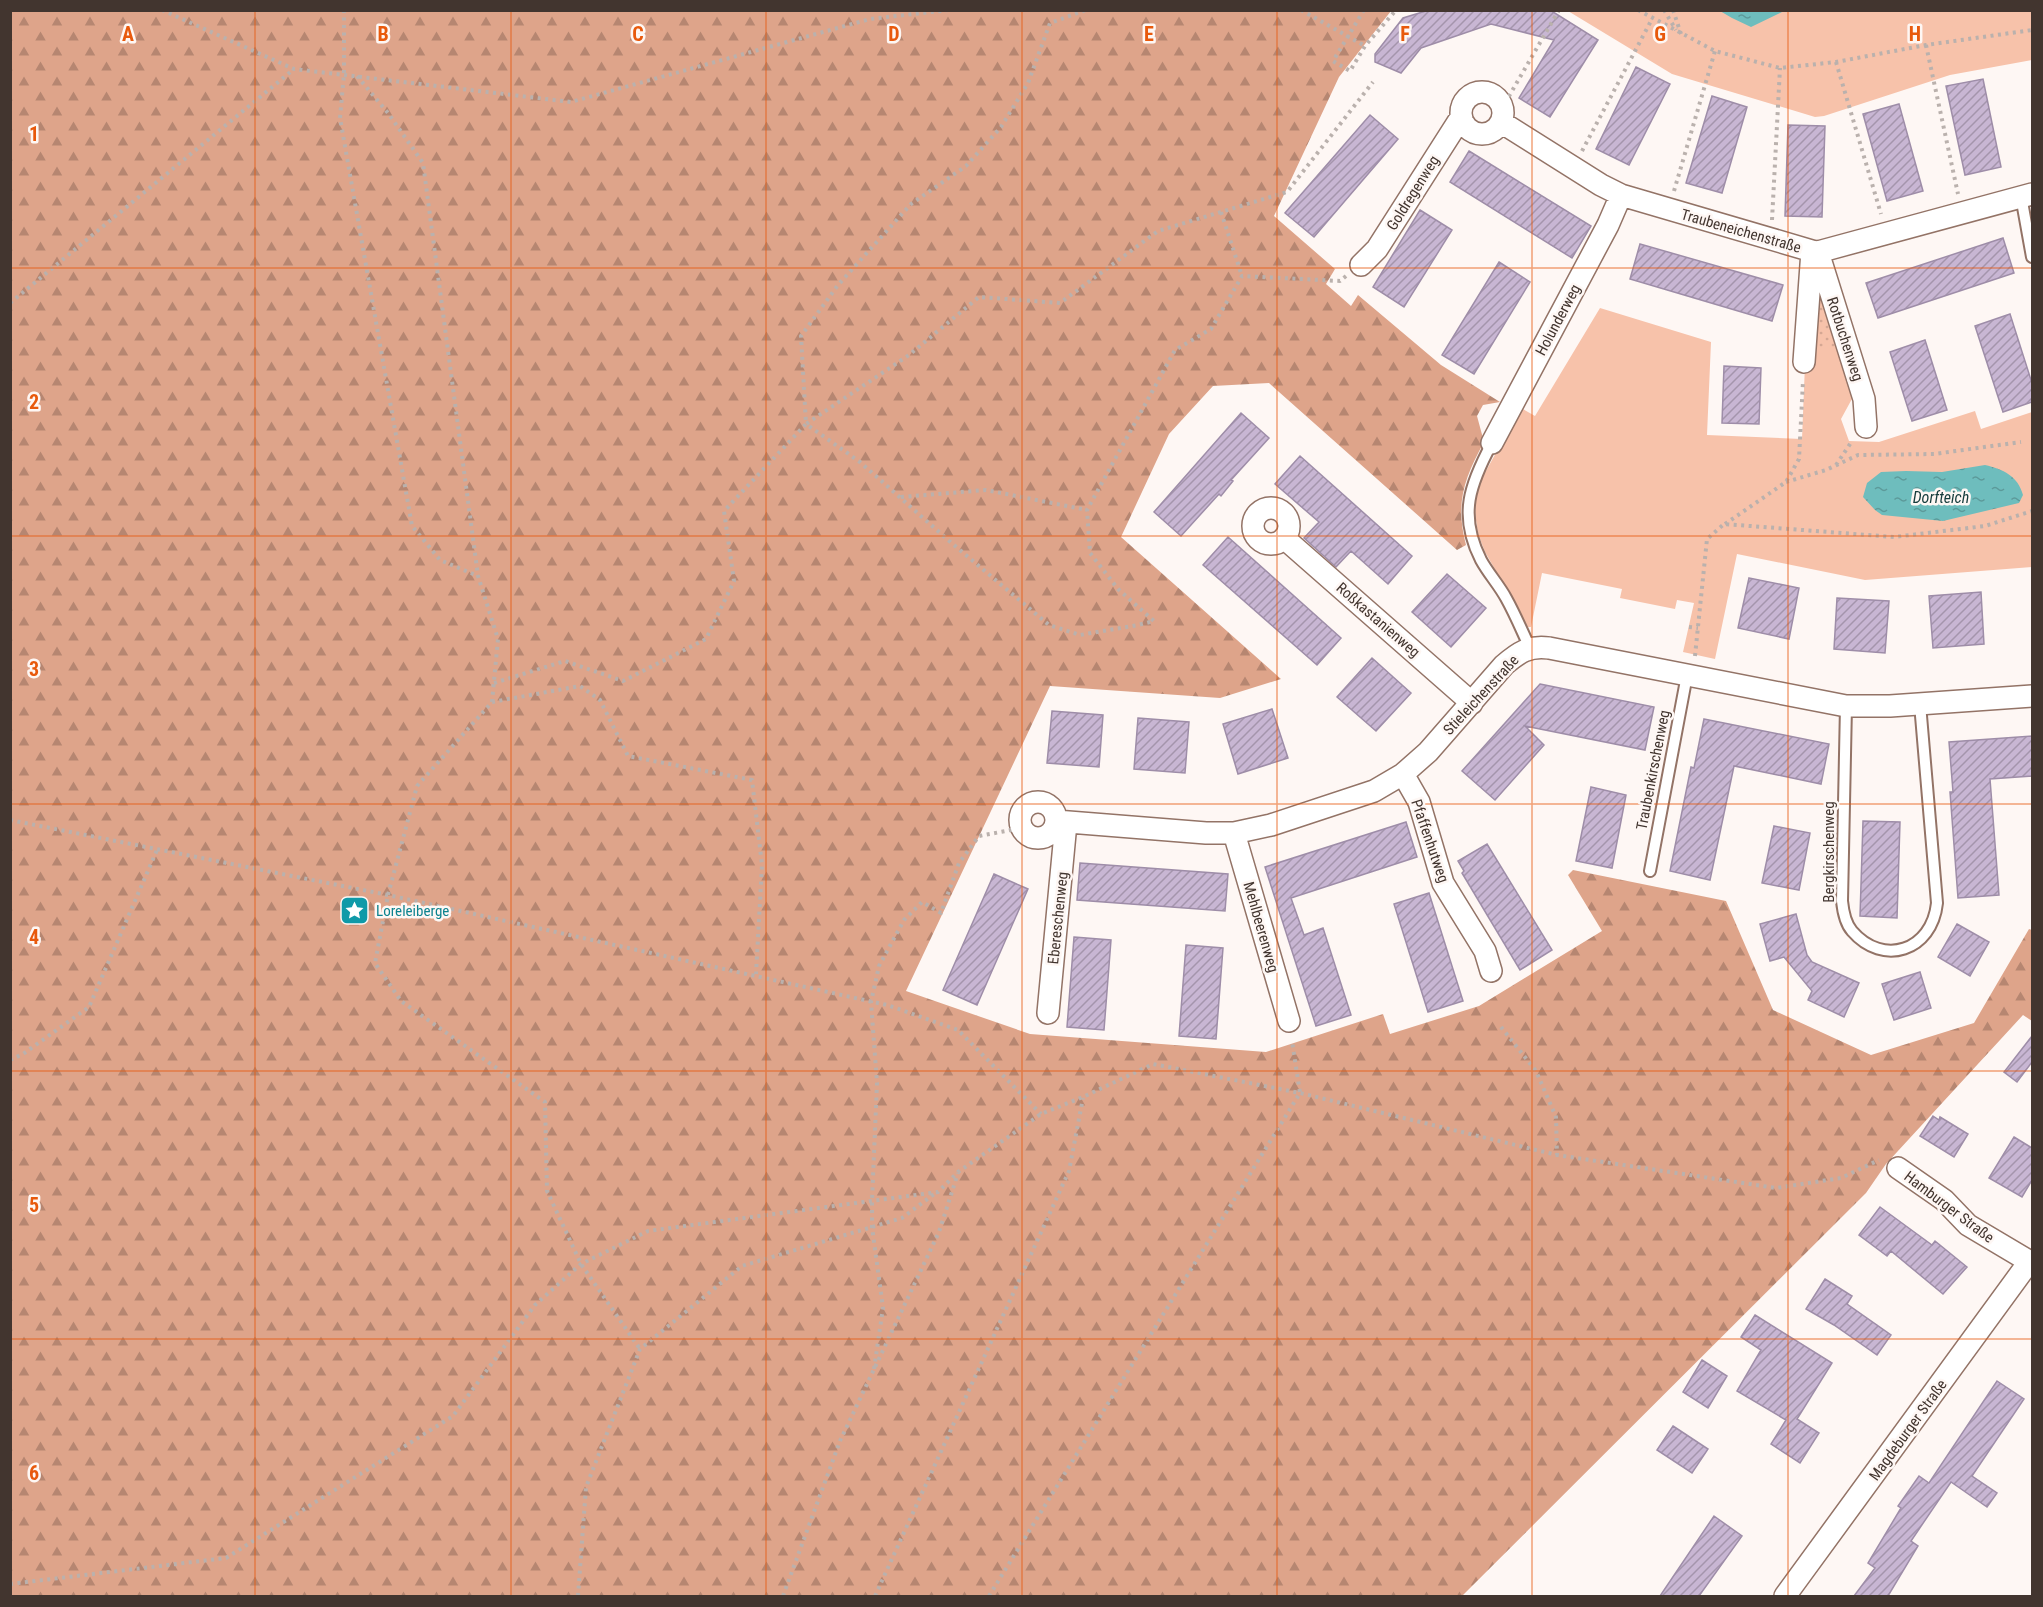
<svg xmlns="http://www.w3.org/2000/svg" width="2043" height="1607" font-family="'Roboto Condensed',sans-serif">
<style>
.grass{fill:url(#grass-dots)}
.forest{fill:url(#forest-firs)}
.park{fill:#f7c2aa}
.water{fill:url(#water-ripples)}
.building{fill:url(#building-hatch);stroke:#9e8da8;stroke-width:1.5}
.lines{fill:none;stroke-linecap:round;stroke-linejoin:round}
.lane-casing{stroke:#937366;stroke-width:14}
.street-casing{stroke:#937366;stroke-width:24}
.path{stroke:#bab1ad;stroke-width:4;stroke-dasharray:3 4.5;stroke-linecap:butt}
.lane{stroke:#fff;stroke-width:10}
.street{stroke:#fff;stroke-width:21}
.grid{fill:none;stroke:#e8590c;stroke-width:1.5;stroke-opacity:0.55}
.labels{text-anchor:middle;stroke-width:5;stroke-linejoin:round;paint-order:stroke}
.street-label{font-size:15px;fill:#42352f;stroke:#fef7f4}
.culture-label{font-size:15px;fill:#0d838f;stroke:#fef7f4;text-anchor:start}
.water-label{font-size:16px;font-style:italic;fill:#153c3c;stroke:#fef7f4}
.grid-label{font-size:20px;text-anchor:middle;font-weight:bold;fill:#e8590c;stroke:#fef7f4;stroke-width:5;stroke-linejoin:round;paint-order:stroke}
</style>
<defs>
<pattern id="grass-dots" width="8" height="8" patternUnits="userSpaceOnUse" patternTransform="scale(1.5)"><rect width="8" height="8" fill="#f7c2aa"/><path d="M2 2h.1M6 6h.1" fill="none" stroke="#d5a793" stroke-width="1.8" stroke-linecap="round"/></pattern>
<pattern id="forest-firs" width="22" height="20" patternUnits="userSpaceOnUse" patternTransform="scale(1.5)"><rect width="22" height="20" fill="#dea48a"/><path d="M5 1l3.5 6h-7zM16 11l3.5 6h-7z" fill="#b68671"/></pattern>
<pattern id="water-ripples" width="26" height="14" patternUnits="userSpaceOnUse" patternTransform="scale(1.5)"><rect width="26" height="14" fill="#6ebdbd"/><path d="M2 4q2-2 4 0t4 0M15 11q2-2 4 0t4 0" fill="none" stroke="#5c9a9a"/></pattern>
<pattern id="building-hatch" width="6" height="6" patternUnits="userSpaceOnUse" patternTransform="scale(1.5)"><rect width="6" height="6" fill="#c8b6d3"/><path d="M-1 1l2-2M0 6l6-6M5 7l2-2" fill="none" stroke="#a495ac"/></pattern>
</defs>
<rect width="100%" height="100%" fill="#fef7f4"/>
<path class="grass" d="M1818,295H1820L1838,349H1816Z"/>
<path class="forest" d="M11,11H1391L1339,77L1274,216L1335,269L1326,284L1351,306L1358,295L1441,365L1500,402L1483,405L1477,416L1484,442C1464,479 1455,503 1466,545L1457,550L1269,383L1213,386L1169,434L1121,537L1281,679L1220,698L1050,686L906,991L1030,1034L1266,1052L1383,1014L1390,1034L1479,1006L1602,931L1568,875L1573,870L1726,901L1773,1010L1871,1055L1974,1023L2029,929L2032,930V1021L2023,1015L1886,1164L1866,1193L1462,1596H11Z"/>
<path class="park" d="M1568,11H2032V60L1950,75L1824,116L1815,117L1672,74Z
M1600,308L1711,342L1707,435L1802,439L1805,364L1815,365L1816,349H1838L1853,397L1841,419L1849,441L1879,442L1975,411L1981,429L2032,412V567L1865,580L1737,554L1715,659L1683,652L1694,603L1677,600L1675,609L1620,598L1622,589L1542,573L1531,627H1528L1485,552L1478,534L1475,513L1476,499L1482,478L1521,408L1535,416Z"/>
<path class="water" d="M1720,11V10L1784,11L1751,27L1732,18Z
M1985,465C2003,469 2018,476 2023,495L2019,503L1943,521L1882,515L1875,510L1863,497L1867,483L1881,472L1906,471L1942,472Z"/>
<path class="building" d="M1429,10H1550L1598,40L1550,117L1519,98L1554,40L1491,24L1421,48L1401,73L1375,62V54L1403,18Z
M1636,67L1670,84L1629,165L1596,149Z
M1983,79L2001,167L1965,175L1946,86Z
M1712,96L1747,107L1722,193L1686,183Z
M1899,104L1923,191L1887,201L1863,114Z
M1370,115L1398,139L1314,237L1285,213Z
M1788,125L1825,126L1822,217L1785,216Z
M1469,151L1591,226L1572,258L1450,182Z
M1420,210L1452,230L1404,307L1373,287Z
M2003,238L2014,273L1878,318L1866,283Z
M1640,244L1783,285L1772,321L1630,279Z
M1499,262L1530,282L1474,374L1442,355Z
M2010,314L2032,383V402L2003,412L1975,326Z
M1925,340L1947,410L1912,421L1890,352Z
M1724,366L1761,368L1759,424L1722,423Z
M1241,413L1269,438L1231,480L1233,481L1221,496L1219,494L1181,536L1154,512Z
M1300,456L1412,556L1388,584L1351,551L1336,567L1304,538L1319,522L1275,484Z
M1228,537L1341,638L1317,665L1203,565Z
M1447,574L1486,608L1451,647L1412,612Z
M1749,578L1799,588L1789,639L1738,628Z
M1981,592L1984,644L1933,648L1929,596Z
M1837,598L1889,601L1885,653L1834,649Z
M1372,658L1411,693L1376,731L1337,697Z
M1540,684L1654,707L1645,750L1525,726L1544,745L1495,800L1462,771Z
M1272,709L1288,758L1238,774L1223,724Z
M1052,711L1103,715L1099,767L1047,763Z
M1138,718L1189,722L1185,773L1134,769Z
M1704,719L1829,744L1821,784L1734,766L1710,880L1670,871L1691,767L1694,768Z
M2032,736V776L1990,779L1999,895L1958,898L1950,792H1953L1949,742Z
M1591,787L1626,795L1612,868L1576,861Z
M1863,821L1900,822L1897,918L1860,916Z
M1406,822L1417,857L1291,898L1304,935L1323,928L1351,1015L1316,1026L1265,867Z
M1774,826L1810,833L1799,890L1762,883Z
M1487,844L1552,950L1520,970L1462,873L1464,871L1458,861Z
M1080,863L1228,874L1225,911L1077,900Z
M994,874L1028,889L977,1005L943,990Z
M1429,893L1463,1001L1428,1012L1394,904Z
M1796,914L1807,955L1812,962L1859,983L1844,1017L1808,1000L1812,991L1784,957L1770,961L1760,924Z
M1957,924L1989,942L1970,976L1938,957Z
M1074,937L1111,940L1104,1030L1067,1027Z
M1186,945L1223,948L1216,1039L1179,1036Z
M1920,972L1931,1008L1894,1020L1882,984Z
M2032,1036V1062L2017,1082L2004,1072Z
M1933,1116L1939,1120L1940,1117L1968,1134L1954,1157L1920,1136Z
M2014,1137L2032,1148V1180L2022,1197L1989,1178Z
M1880,1207L1932,1245L1935,1241L1967,1267L1943,1294L1891,1251L1887,1256L1859,1235Z
M1825,1279L1852,1296L1847,1304L1891,1335L1877,1355L1834,1325L1806,1309Z
M1755,1315L1832,1363L1797,1419L1819,1433L1800,1463L1771,1444L1786,1420L1737,1391L1761,1350L1741,1337Z
M1702,1360L1727,1376L1708,1408L1683,1392Z
M1997,1381L2024,1399L1972,1476L1997,1493L1987,1507L1951,1482L1911,1541L1918,1546L1888,1596H1854L1875,1568L1868,1563L1901,1508L1898,1506L1919,1476L1929,1483Z
M1673,1426L1708,1449L1692,1473L1657,1450Z
M1714,1516L1742,1536L1699,1596H1660Z"/>
<g class="lines">
<defs>
<path id="lane" d="M2021,196L2032,257
M1492,443C1470,484 1458,515 1481,560C1488,573 1499,585 1506,598C1515,614 1522,631 1530,648
M1846,706L1842,901C1843,911 1845,923 1852,931C1883,967 1932,951 1937,903L1920,704
M1650,871L1687,675"/>
<path id="street" d="M1461 113a21 21 0 1 1 42 0a21 21 0 1 1-42 0Z
M1501,122L1601,185L1621,195L1812,251L1818,252L2032,194
M1818,252L1864,399L1866,427
M1361,265L1377,249L1458,122L1462,119
M1804,362L1812,251
M1492,443L1608,225L1621,195
M1253 526a18 18 0 1 1 36 0a18 18 0 1 1-36 0Z
M1284,538L1472,703
M1403,774L1419,802L1443,883L1485,951L1491,971
M1020 820a18 18 0 1 1 36 0a18 18 0 1 1-36 0Z
M1056,821L1206,833H1234L1271,825L1374,791L1403,774L1428,752L1504,665C1518,653 1529,645 1549,648L1846,706H1890L2032,696
M1234,833L1289,1021
M1048,1013L1066,823
M1898,1168L1944,1200L1968,1225L2032,1263
M1785,1596L2029,1262"/>
</defs>
<use href="#lane" class="lane-casing"/>
<use href="#street" class="street-casing"/>
<path class="path" d="M162,10L294,69L571,102L870,19L949,10
M344,10V74L340,118L412,526L440,560L478,576
M1301,10L1365,46
M1364,10L1333,61L1350,71L1365,46L1396,10
M1638,10L1715,51L1780,68L1836,62L1926,45L2032,30
M1664,10L1676,30
M1673,10L1681,34
M1926,45L1958,194
M1836,62L1881,214
M357,76L388,113L423,163L478,576L498,639L492,702L417,786L388,895L375,963L401,1001L545,1102L547,1191L581,1264L640,1349
M1505,103L1559,10
M1582,151L1652,19
M1674,191L1715,51
M1221,212L1242,276
M1772,220L1780,68
M1346,276L1340,281L1242,276L1211,329L1175,350L1087,510L1090,553L1118,589L1154,621L1138,625L1080,635L1049,625L948,540L860,462L806,424L909,355L979,297L1060,303L1158,231L1287,192L1373,82
M10,303L294,69
M1836,465L1852,441
M1786,482L1826,470L1858,455L1934,454L2021,442
M901,497L986,490L1087,510
M1725,524L1786,482L1799,459L1803,381
M1689,627L1698,628
M1695,656L1707,539L1724,524L1894,537L1985,526L2032,511
M494,683L565,661L623,681L706,639L734,581L724,511L806,424L801,336L838,285L911,204L966,166L1001,127L1028,83L1050,23L1086,10
M492,702L580,686L600,700L628,756L752,780L762,865L756,974
M10,820L388,895L887,1005L958,1030L1041,1114
M1501,1027L1536,1071L1556,1117L1557,1155
M10,1060L23,1054L89,1007L157,850
M874,1369L883,1308L872,1227V1201L877,1083L871,1002L879,966L904,920L922,902L941,913L959,863L979,836L1011,830L1021,824
M10,1584L226,1558L453,1416L535,1305L581,1264L648,1231L938,1192L958,1172L1041,1114L1083,1097L1153,1064L1300,1093L1557,1155L1776,1188L1841,1178L1879,1160
M578,1596L586,1487L640,1349L742,1266L902,1218L937,1192
M783,1596L840,1441L939,1232L958,1173
M875,1596L1069,1171L1083,1098
M989,1596L1300,1093L1292,1041"/>
<use href="#lane" class="lane"/>
<use href="#street" class="street"/>
</g>
<path class="grid" d="M255,10V1596M511,10V1596M766,10V1596M1022,10V1596M1277,10V1596M1532,10V1596M1788,10V1596M10,268H2032M10,536H2032M10,804H2032M10,1071H2032M10,1339H2032"/>
<defs>
<symbol id="sight-square" viewBox="-11 -11 22 22"><rect x="-9" y="-9" width="18" height="18" rx="4" fill="#0f9aa8" stroke="#fef7f4"/><path d="M0-6L1.8-2.2L6-1.7L2.9 1.2L3.7 5.4L0 3.3L-3.7 5.4L-2.9 1.2L-6-1.7L-1.8-2.2Z" fill="#fff"/></symbol>
</defs>
<g fill-rule="evenodd">
<use href="#sight-square" x="338" y="894" width="33" height="33"/>
</g>
<g class="labels">
<g class="street-label">
<text transform="translate(1413 193) rotate(-58)" y="5">Goldregenweg</text>
<text transform="translate(1741 231) rotate(16)" y="5">Traubeneichenstraße</text>
<text transform="translate(1558 320) rotate(-62)" y="5">Holunderweg</text>
<text transform="translate(1845 339) rotate(72)" y="5">Rotbuchenweg</text>
<text transform="translate(1378 620) rotate(41)" y="5">Roßkastanienweg</text>
<text transform="translate(1481 695) rotate(-47)" y="5">Stieleichenstraße</text>
<text transform="translate(1653 770) rotate(-79)" y="5">Traubenkirschenweg</text>
<text transform="translate(1430 841) rotate(71)" y="5">Pfaffenhutweg</text>
<text transform="translate(1829 852) rotate(-90)" y="5">Bergkirschenweg</text>
<text transform="translate(1058 918) rotate(-84)" y="5">Ebereschenweg</text>
<text transform="translate(1261 927) rotate(74)" y="5">Mehlbeerenweg</text>
<text transform="translate(1949 1207) rotate(37)" y="5">Hamburger Straße</text>
<text transform="translate(1908 1430) rotate(-54)" y="5">Magdeburger Straße</text>
</g>
<g class="culture-label">
<text x="376" y="916">Loreleiberge</text>
</g>
<g class="water-label">
<text x="1941" y="503">Dorfteich</text>
</g>
</g>
<g class="grid-label">
<text x="128" y="41">A</text>
<text x="383" y="41">B</text>
<text x="638" y="41">C</text>
<text x="894" y="41">D</text>
<text x="1149" y="41">E</text>
<text x="1405" y="41">F</text>
<text x="1660" y="41">G</text>
<text x="1915" y="41">H</text>
<text x="34" y="141">1</text>
<text x="34" y="409">2</text>
<text x="34" y="676">3</text>
<text x="34" y="944">4</text>
<text x="34" y="1212">5</text>
<text x="34" y="1480">6</text>
</g>
<rect width="2043" height="1607" fill="none" stroke="#42352f" stroke-width="24"/>
</svg>
